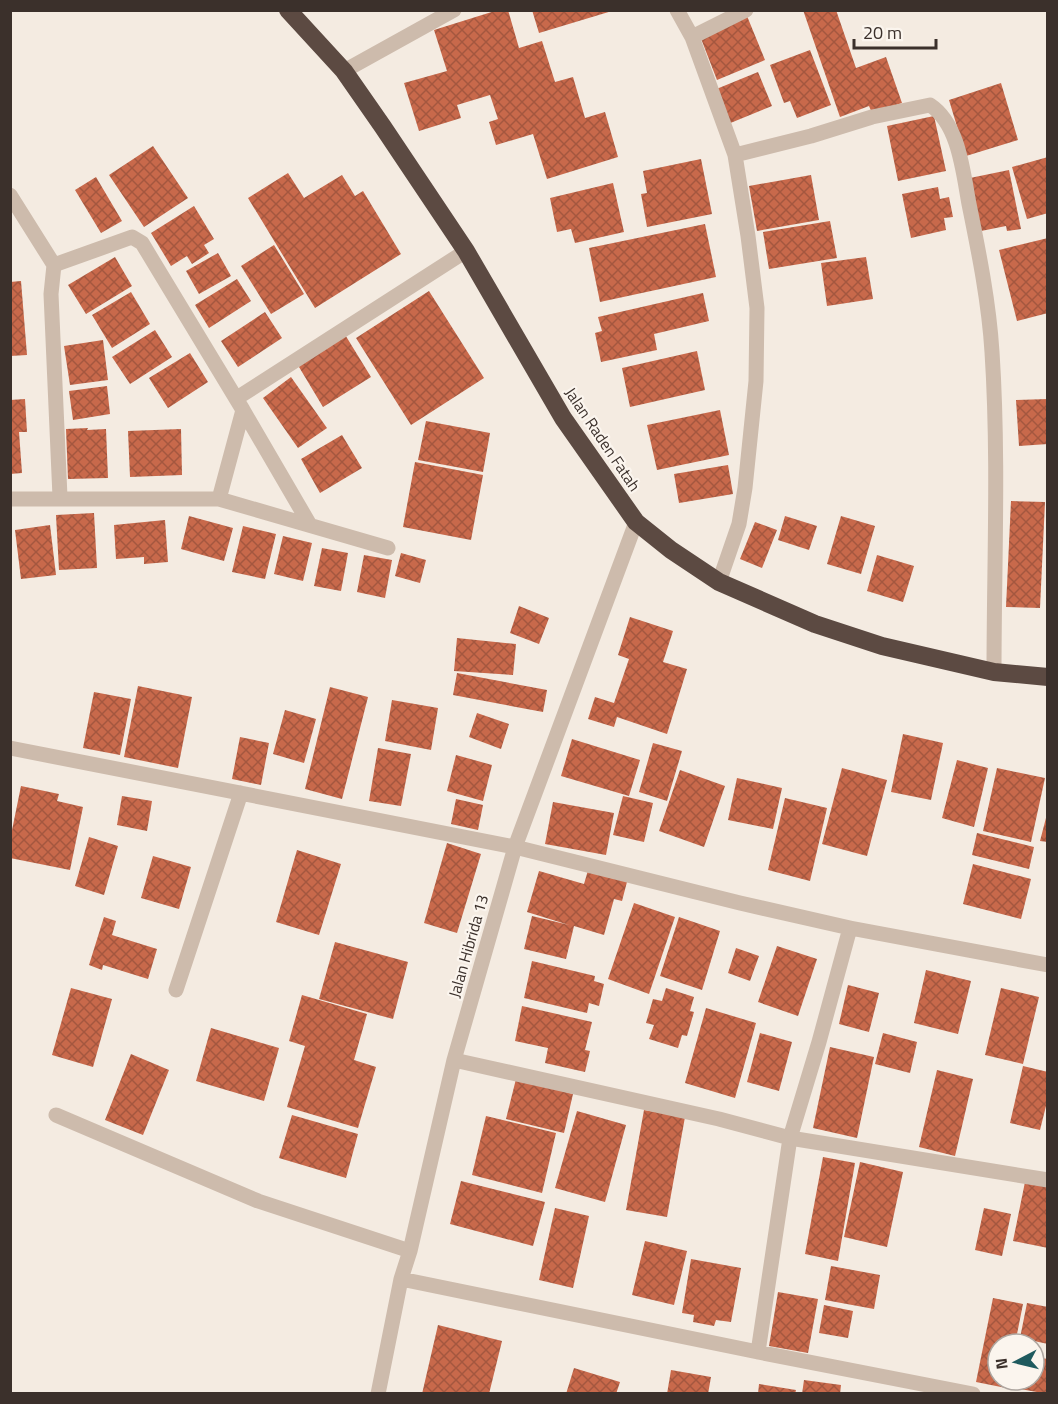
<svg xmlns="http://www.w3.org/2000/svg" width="1058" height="1404" font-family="'Titillium Web',sans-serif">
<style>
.building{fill:url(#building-cross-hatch)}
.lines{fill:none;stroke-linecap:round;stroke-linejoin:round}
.minor{stroke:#cdbbac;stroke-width:15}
.highway{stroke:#5c4a42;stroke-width:18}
.labels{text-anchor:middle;stroke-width:4.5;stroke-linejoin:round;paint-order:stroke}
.street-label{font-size:16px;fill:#3b302b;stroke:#fbf5ee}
</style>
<defs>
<pattern id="building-cross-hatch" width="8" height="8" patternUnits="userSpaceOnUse" patternTransform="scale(1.5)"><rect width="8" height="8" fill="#c8694b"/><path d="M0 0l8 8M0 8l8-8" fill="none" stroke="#a4573f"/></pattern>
</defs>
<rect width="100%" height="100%" fill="#f4ebe1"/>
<path class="building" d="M498,10H508L519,48L542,41L555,82L573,77L585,118L605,112L618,157L547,179L533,134L496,145L489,122L498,119L490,95L457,105L461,118L419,131L404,83L447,71L434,30Z
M532,10H612V11L539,33Z
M803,10H836L856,68L886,57L902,103L872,113L869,106L840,117Z
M747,16L765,60L717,80L700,36Z
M810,50L831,105L797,118L790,101L784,103L770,65Z
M758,72L772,106L728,124L714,90Z
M1001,83L1018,140L966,156L949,100Z
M934,116L946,171L898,181L887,126Z
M153,146L188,198L144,227L109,175Z
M1048,157V213L1027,219L1012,167Z
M701,159L712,214L647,227L641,194L647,193L643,171Z
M1009,170L1021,229L1007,231L1006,226L981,231L970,178Z
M288,173L304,198L342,175L355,196L363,191L401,254L315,308L248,198Z
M811,175L819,220L757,231L749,186Z
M96,177L122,221L101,233L75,190Z
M613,183L624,232L575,243L571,229L557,232L550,198Z
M938,187L940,199L949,197L953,217L944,218L946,230L911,238L902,194Z
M194,206L214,239L204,245L209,253L192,264L187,256L171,266L151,233Z
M830,221L837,258L769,269L763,232Z
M705,224L716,277L600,302L589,248Z
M1048,238V313L1017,321L999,250Z
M274,245L304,294L271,314L241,266Z
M218,253L231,276L199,294L186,271Z
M115,257L132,286L86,314L68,285Z
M866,257L873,299L827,306L821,263Z
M237,279L251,301L209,328L195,305Z
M21,281L27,355L10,356V282Z
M429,291L484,378L411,425L356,338Z
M131,292L150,324L112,348L92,315Z
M703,293L709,321L654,334L657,350L601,362L595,333L602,331L598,317Z
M265,312L282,338L238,367L221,341Z
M155,330L172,357L130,384L112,357Z
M344,333L371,377L323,407L296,362Z
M103,340L108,380L70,385L64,346Z
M697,351L705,390L630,407L622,368Z
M190,353L208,382L168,408L149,378Z
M291,377L327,428L298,448L263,398Z
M107,386L110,414L73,420L69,391Z
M25,399L27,432H19L22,473L10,474V400Z
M1048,399V444L1019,446L1016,400Z
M720,410L729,455L657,470L647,425Z
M426,421L490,433L483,472L418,460Z
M88,428L87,430L106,429L108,478L68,479L66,429Z
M181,429L182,475L130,477L128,431Z
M342,435L362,468L320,493L301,459Z
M415,462L483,475L471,540L403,527Z
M728,465L733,494L679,503L674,474Z
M1011,501L1045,502L1040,608L1006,607Z
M94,513L97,568L59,570L56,515Z
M189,516L233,528L224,561L181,549Z
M785,516L817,526L809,550L778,540Z
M841,516L875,526L861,574L827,564Z
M165,520L168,562L144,564V557L116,559L114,525Z
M755,522L777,530L762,568L740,559Z
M50,525L56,575L21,579L15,530Z
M243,526L276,534L265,579L232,572Z
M283,536L312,543L303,581L274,574Z
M322,548L348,553L341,591L314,586Z
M401,553L426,560L420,583L395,576Z
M364,555L392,560L385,598L357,592Z
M877,555L914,566L903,602L867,591Z
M519,606L549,618L539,644L510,633Z
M630,617L673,631L663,662L687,669L667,734L617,717L614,727L588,719L595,697L614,703L629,659L618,655Z
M457,638L516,644L513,675L454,671Z
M457,673L547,690L543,712L453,695Z
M138,686L192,697L178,768L124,757Z
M330,687L368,697L342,799L305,789Z
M94,692L131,699L120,755L83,748Z
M392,700L438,708L431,750L385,741Z
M285,710L316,719L304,763L273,754Z
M477,713L509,724L501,749L469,737Z
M903,734L943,743L931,800L891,792Z
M240,737L269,743L261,785L232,779Z
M572,739L640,760L629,796L561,776Z
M653,743L682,751L667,801L639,792Z
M378,748L411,754L401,806L369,801Z
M456,755L492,765L483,801L447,791Z
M957,760L988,768L974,827L942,818Z
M842,768L887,780L867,856L822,844Z
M997,768L1045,778L1031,842L983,831Z
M680,770L725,786L704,847L659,831Z
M737,778L782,788L773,829L728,820Z
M21,786L59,794L57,801L83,807L70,870L10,858V840Z
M122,796L152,801L147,831L117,825Z
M623,796L653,803L644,842L613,835Z
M785,798L827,808L810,881L768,870Z
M456,799L483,805L478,830L451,824Z
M553,802L614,813L606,855L545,844Z
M1047,814H1048V842L1040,841Z
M977,833L1034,847L1029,869L972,855Z
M89,837L118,846L104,895L75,886Z
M447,843L481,854L457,933L424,923Z
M297,850L341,864L319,935L276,922Z
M153,856L191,867L179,909L141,898Z
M973,864L1031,879L1021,919L963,904Z
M589,867L628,878L622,901L614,899L604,935L574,926L566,959L524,949L532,916L569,925L527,912L539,871L584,884Z
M634,903L675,917L649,994L608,979Z
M104,917L116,921L112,935L157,949L148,979L103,965L102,970L89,965Z
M679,917L720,931L702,990L660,976Z
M335,942L408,962L393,1019L319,999Z
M777,946L817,959L798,1016L758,1002Z
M736,948L759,956L750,981L728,973Z
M532,961L595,976L594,981L604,984L599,1006L589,1003L587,1013L524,998Z
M926,970L971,981L958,1034L914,1023Z
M848,985L879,993L869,1032L839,1024Z
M71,988L112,999L93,1067L52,1055Z
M666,988L694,997L690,1011L694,1012L687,1036L682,1035L678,1048L649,1039L654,1025L646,1023L653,999L662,1001Z
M1001,988L1039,997L1023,1064L985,1055Z
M302,995L367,1014L354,1060L376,1067L358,1128L287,1107L305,1046L289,1041Z
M522,1006L592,1022L585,1050L590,1051L585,1072L545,1063L548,1048L515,1041Z
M706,1008L756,1023L735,1098L685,1083Z
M211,1028L279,1048L264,1101L196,1081Z
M760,1033L792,1042L779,1091L747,1082Z
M883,1033L917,1042L910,1073L875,1064Z
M830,1047L874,1057L857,1138L813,1128Z
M131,1054L169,1070L143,1135L105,1120Z
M1023,1066L1048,1072V1098L1040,1130L1010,1123Z
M937,1070L973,1079L955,1156L919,1147Z
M516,1079L573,1094L564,1133L506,1119Z
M644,1110L685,1117L667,1217L626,1210Z
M577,1111L626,1125L605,1202L555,1188Z
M292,1115L358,1134L346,1178L279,1158Z
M486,1116L556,1133L542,1193L472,1175Z
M823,1157L855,1163L838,1261L805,1254Z
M860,1162L903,1172L887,1247L844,1237Z
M461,1181L545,1202L533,1246L450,1224Z
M1025,1182L1048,1187V1248L1013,1241Z
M555,1208L589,1216L573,1288L539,1280Z
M984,1208L1011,1214L1002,1256L975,1250Z
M645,1241L687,1251L674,1305L632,1295Z
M691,1259L741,1268L731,1322L716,1320L714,1326L693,1322L694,1315L682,1313Z
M831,1266L880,1275L874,1309L825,1300Z
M778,1292L818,1299L808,1353L769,1346Z
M993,1298L1023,1304L1015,1344H998V1380H1008L1006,1388L976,1382Z
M1027,1303L1048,1307V1344L1020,1338Z
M824,1305L853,1311L848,1338L819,1333Z
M438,1325L502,1341L489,1394H422Z
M1034,1357L1048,1359V1394L1009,1387L1010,1380H1034Z
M574,1368L620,1382L616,1394H566Z
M671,1370L711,1377L708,1394H667Z
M804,1380L841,1385L840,1394H802Z
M759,1384L796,1390L795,1394H758Z"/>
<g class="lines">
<path class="minor" d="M677,10L692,37L746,10
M692,37L735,155L748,236L757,308L756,381L745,488L739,524L719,582
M344,71L454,10
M735,155L811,136L872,117L930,105C959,124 963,172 969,204C979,253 989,303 992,352C999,459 994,565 994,672
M10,195L54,265
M237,398L466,251
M243,410L310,525
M60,497L51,294L54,265L132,237L142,243L243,410L219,499
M10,499H219L388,548
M10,748L515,847L740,903L850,928L1048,965
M176,990L241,793
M454,1060L719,1119L790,1138L819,1042L850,928
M56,1115L258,1201L410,1251
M401,1279L758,1352L973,1394
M758,1352L790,1138L1048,1180
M378,1394L401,1279L410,1251L454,1060L515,847L636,522"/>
<path class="highway" d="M288,10L344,71L383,127L466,251L563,418L636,522L671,550L719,582L815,624L882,646L994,672L1048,677"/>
</g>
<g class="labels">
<g class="street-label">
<text transform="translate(603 439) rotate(56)" y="6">Jalan Raden Fatah</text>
<text transform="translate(468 946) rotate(-74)" y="6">Jalan Hibrida 13</text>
</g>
</g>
<rect width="1058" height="1404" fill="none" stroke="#3b302b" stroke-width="24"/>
<g transform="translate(1016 1362) rotate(263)"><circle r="28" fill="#fbf5ee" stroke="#aea6a0" stroke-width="1.5"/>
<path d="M0-4.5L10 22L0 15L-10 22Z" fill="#1f5a5e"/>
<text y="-9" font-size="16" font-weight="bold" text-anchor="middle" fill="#3b302b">N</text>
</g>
<path d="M854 39v9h82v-9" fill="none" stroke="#3b302b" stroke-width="3"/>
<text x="863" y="39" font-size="18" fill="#3b302b" stroke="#fbf5ee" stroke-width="4.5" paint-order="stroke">20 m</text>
</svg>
